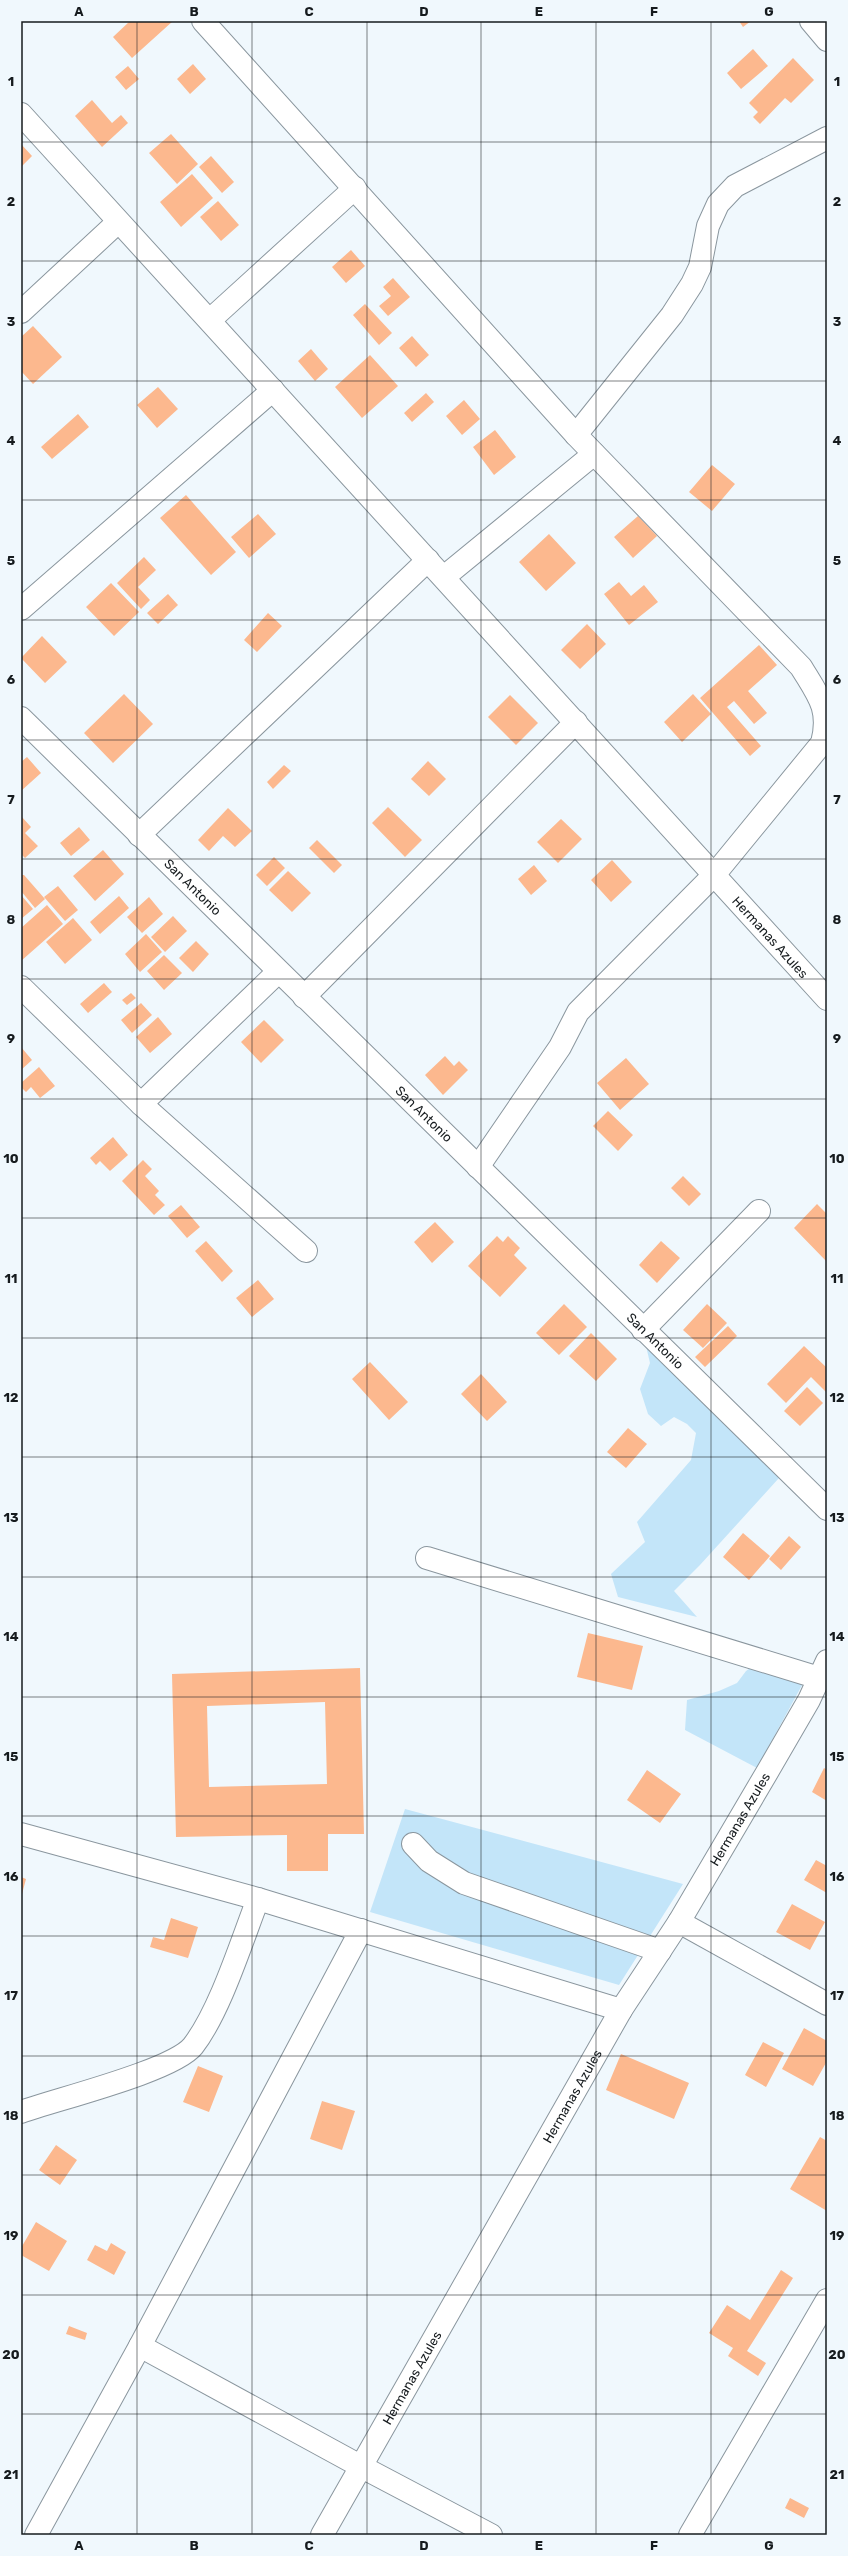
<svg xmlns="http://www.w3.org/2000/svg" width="848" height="2556" font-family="Rubik,sans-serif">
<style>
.green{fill:#c3e5f9}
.building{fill:#fcb88e;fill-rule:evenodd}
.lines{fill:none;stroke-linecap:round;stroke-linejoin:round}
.minor-casing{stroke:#8a969e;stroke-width:24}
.minor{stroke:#fff;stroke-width:22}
.grid{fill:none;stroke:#161b1e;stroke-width:1;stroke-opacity:0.55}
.labels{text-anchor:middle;stroke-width:3.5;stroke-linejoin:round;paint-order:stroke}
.street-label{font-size:13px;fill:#161b1e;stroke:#f0f8fd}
.neatline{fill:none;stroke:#161b1e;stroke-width:1.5}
.grid-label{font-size:13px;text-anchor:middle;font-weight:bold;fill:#161b1e}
</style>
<rect width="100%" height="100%" fill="#f0f8fd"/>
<path class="green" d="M646,1346L779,1478L700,1565L674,1591L697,1617L618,1597L611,1574L645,1542L637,1522L691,1460L696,1433L687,1424L674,1417L661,1426L648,1414L640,1389L650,1363Z
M760,1661L807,1676L757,1768L685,1730L687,1700L719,1691L737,1683L746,1671Z
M405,1809L683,1884L619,1985L370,1912Z"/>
<path class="building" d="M130,21H173L132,58L113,37Z
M739,21H751L743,27Z
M753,49L768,66L741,89L727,73Z
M793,58L814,80L791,103L785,98L760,124L753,117L758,112L749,103Z
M193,64L206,79L190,94L177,79Z
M128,66L139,79L126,90L115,77Z
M92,100L112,123L121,115L128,123L102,147L75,116Z
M171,134L198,164L177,184L149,153Z
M21,144L32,156L21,167Z
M211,156L234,182L222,193L199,167Z
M192,174L213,198L181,227L160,202Z
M218,201L239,225L221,241L200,217Z
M351,250L365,266L346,283L332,267Z
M393,278L410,297L388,316L379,306L391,296L383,287Z
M365,304L392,333L379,345L353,315Z
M33,326L62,357L33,384L21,371V337Z
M412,336L429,355L416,367L399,348Z
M311,349L328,369L315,381L298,361Z
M370,355L398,386L362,418L335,387Z
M158,387L178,409L157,428L137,405Z
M426,393L434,402L412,422L404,413Z
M464,400L480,419L462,435L446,416Z
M78,414L89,427L52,459L41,447Z
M495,430L516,457L494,475L473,447Z
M712,465L735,484L712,511L689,492Z
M186,495L236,552L211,575L160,518Z
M258,514L276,534L249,558L231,537Z
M638,516L657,536L633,558L614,537Z
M549,534L576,563L546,591L519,562Z
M144,557L156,570L138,587L150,600L141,609L117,583Z
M619,582L631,596L644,585L658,602L629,625L604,594Z
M111,583L139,612L114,636L86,607Z
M168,594L178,605L158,624L147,613Z
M268,613L282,626L257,652L244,640Z
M587,624L606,644L580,669L561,650Z
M42,636L67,662L45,683L21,658Z
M759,645L777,665L748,691L767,713L754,724L734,701L727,707L761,746L750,756L700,698Z
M124,694L153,724L113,763L84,733Z
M693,694L711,714L682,742L664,722Z
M510,695L538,723L516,745L488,717Z
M27,757L41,773L21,791V762Z
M428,761L446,779L429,796L411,779Z
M284,765L291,771L273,789L267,782Z
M388,807L422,840L405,857L372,823Z
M228,808L252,831L235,847L223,836L209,851L198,840Z
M21,816L31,827L25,833L38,846L25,858L21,854Z
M561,819L582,839L558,863L537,842Z
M79,827L90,840L71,856L60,843Z
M317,840L342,865L334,873L309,848Z
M103,850L124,874L95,901L73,876Z
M274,857L285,868L267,886L256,875Z
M612,860L632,882L611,902L591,880Z
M534,865L547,881L531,895L518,879Z
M288,871L311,893L292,912L269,890Z
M21,875H24L45,899L35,908L21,891Z
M58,886L78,910L65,921L44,897Z
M21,895L33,909L21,919Z
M119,896L129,908L100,934L90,922Z
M149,897L163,914L142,933L127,917Z
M47,905L63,924L21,961V928Z
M173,916L187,931L165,952L151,937Z
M73,918L92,940L65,964L46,942Z
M146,934L162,952L140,972L125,954Z
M196,941L209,954L193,972L179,958Z
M164,955L182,973L164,990L147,971Z
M104,983L112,992L88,1013L80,1004Z
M131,993L136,998L127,1005L122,1000Z
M141,1003L152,1015L132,1033L121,1020Z
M158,1017L172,1034L150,1053L136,1037Z
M264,1020L284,1040L261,1063L241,1042Z
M21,1047L32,1060L21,1070Z
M445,1056L454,1066L459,1061L468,1070L443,1095L425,1075Z
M626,1058L649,1084L620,1110L597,1083Z
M39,1067L55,1086L40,1098L31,1087L26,1092L21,1087V1083Z
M608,1111L633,1135L618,1151L593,1126Z
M113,1137L128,1155L110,1171L100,1161L96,1165L90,1158Z
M143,1160L152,1169L145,1176L159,1191L155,1195L165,1205L154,1215L122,1181Z
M683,1176L701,1194L689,1206L671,1188Z
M817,1204L827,1214V1262L794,1228Z
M181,1205L200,1227L187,1238L168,1216Z
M435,1222L454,1242L432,1263L414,1242Z
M497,1236L503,1242L508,1236L520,1248L514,1255L527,1268L500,1297L468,1266Z
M206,1241L233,1271L222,1282L195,1251Z
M661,1241L680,1258L657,1283L639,1265Z
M258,1280L274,1299L252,1317L236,1298Z
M564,1304L587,1327L559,1355L536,1333Z
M707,1304L727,1323L703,1348L683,1330Z
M728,1326L737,1336L705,1367L695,1357Z
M591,1333L617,1359L596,1381L569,1356Z
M804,1346L827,1368V1393L811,1377L786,1403L767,1384Z
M370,1362L408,1402L389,1420L352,1379Z
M481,1374L507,1402L487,1421L461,1394Z
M807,1387L823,1403L800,1426L784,1411Z
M628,1428L647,1444L626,1468L607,1452Z
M743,1533L770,1556L749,1580L723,1557Z
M789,1536L801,1547L781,1570L769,1559Z
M588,1633L643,1646L632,1690L577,1677Z
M360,1668L364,1834H328V1871H287V1835L176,1837L172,1674ZM325,1702L327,1784L209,1787L207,1706Z
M824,1768L827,1770V1801L812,1792Z
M647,1770L681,1794L660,1823L627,1800Z
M816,1860L827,1866V1893L804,1880Z
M21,1877L26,1879L22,1894H21Z
M792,1904L825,1922L810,1950L776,1932Z
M171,1918L198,1927L188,1958L150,1947L153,1937L164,1940Z
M804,2028L827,2041V2061L813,2086L782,2069Z
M763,2042L784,2053L766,2087L745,2075Z
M621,2054L689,2083L674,2119L606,2090Z
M198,2066L223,2076L209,2112L183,2102Z
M322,2101L355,2111L342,2150L310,2139Z
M820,2137L827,2141V2211L790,2189Z
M56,2145L77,2160L60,2185L39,2170Z
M36,2222L67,2241L49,2271L21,2255V2248Z
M111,2243L126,2252L114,2275L87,2260L95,2245L107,2251Z
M781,2270L793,2278L747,2351L766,2363L758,2376L728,2356L733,2348L709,2333L727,2305L750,2320Z
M69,2326L87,2333L85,2340L66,2334Z
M790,2498L809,2508L804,2518L785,2508Z"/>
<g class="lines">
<defs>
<g id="minor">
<path d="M203,21L576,435L801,667C818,695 831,709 822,743L714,875L578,1012L560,1047L478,1167"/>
<path d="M811,21L827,40"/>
<path id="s1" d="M21,114L827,999"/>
<path d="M21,312L118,222"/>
<path d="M210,320L355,188"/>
<path d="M576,435L672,315L692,284L700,267L708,226L718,204L735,186L827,138"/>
<path d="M444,577L594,454"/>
<path d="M21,609L273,390"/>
<path id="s2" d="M21,718L827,1509"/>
<path d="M139,835L428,560"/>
<path d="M21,987L141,1104L306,1251"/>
<path d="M304,997L576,722"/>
<path d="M141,1104L278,972"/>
<path d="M643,1330L759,1211"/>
<path d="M427,1558L819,1678"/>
<path d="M21,1834L258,1899L621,2010"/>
<path d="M413,1844L429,1861L464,1883L660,1951"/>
<path d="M679,1922L827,2004"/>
<path d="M21,2112C57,2099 173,2071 193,2046C220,2011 241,1943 258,1899"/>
<path d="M140,2346L362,2467L491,2535"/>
<path d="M36,2535L140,2346L361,1930"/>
<path id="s3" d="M322,2535L621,2010L679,1922L769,1769L809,1700L827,1661"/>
<path d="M690,2535L827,2300"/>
</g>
</defs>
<use href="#minor" class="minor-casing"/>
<use href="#minor" class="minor"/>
</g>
<path class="grid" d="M137,21V2535M252,21V2535M367,21V2535M481,21V2535M596,21V2535M711,21V2535M21,142H827M21,261H827M21,381H827M21,500H827M21,620H827M21,740H827M21,859H827M21,979H827M21,1099H827M21,1218H827M21,1338H827M21,1457H827M21,1577H827M21,1697H827M21,1816H827M21,1936H827M21,2056H827M21,2175H827M21,2295H827M21,2414H827"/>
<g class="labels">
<g class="street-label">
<text dy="5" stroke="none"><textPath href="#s2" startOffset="241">San Antonio</textPath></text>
<text dy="5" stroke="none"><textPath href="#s1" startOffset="1113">Hermanas Azules</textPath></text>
<text dy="5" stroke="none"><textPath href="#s2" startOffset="565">San Antonio</textPath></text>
<text dy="5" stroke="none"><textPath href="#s2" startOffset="889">San Antonio</textPath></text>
<text dy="5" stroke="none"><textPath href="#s3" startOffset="829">Hermanas Azules</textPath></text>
<text dy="5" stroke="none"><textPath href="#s3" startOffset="505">Hermanas Azules</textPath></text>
<text dy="5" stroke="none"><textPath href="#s3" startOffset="181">Hermanas Azules</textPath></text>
</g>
</g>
<rect width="848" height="2556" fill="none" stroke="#f0f8fd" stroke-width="44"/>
<rect x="22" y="22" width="804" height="2512" class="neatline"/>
<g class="grid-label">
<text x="79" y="16">A</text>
<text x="194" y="16">B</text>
<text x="309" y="16">C</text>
<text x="424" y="16">D</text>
<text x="539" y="16">E</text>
<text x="654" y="16">F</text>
<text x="769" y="16">G</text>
<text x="11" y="86">1</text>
<text x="837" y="86">1</text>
<text x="11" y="206">2</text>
<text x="837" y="206">2</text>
<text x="11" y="326">3</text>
<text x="837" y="326">3</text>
<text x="11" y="445">4</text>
<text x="837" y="445">4</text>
<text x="11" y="565">5</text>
<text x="837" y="565">5</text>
<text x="11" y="684">6</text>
<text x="837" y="684">6</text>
<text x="11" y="804">7</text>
<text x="837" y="804">7</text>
<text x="11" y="924">8</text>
<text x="837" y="924">8</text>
<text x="11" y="1043">9</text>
<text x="837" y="1043">9</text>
<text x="11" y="1163">10</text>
<text x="837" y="1163">10</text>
<text x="11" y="1283">11</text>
<text x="837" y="1283">11</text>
<text x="11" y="1402">12</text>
<text x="837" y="1402">12</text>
<text x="11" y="1522">13</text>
<text x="837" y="1522">13</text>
<text x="11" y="1641">14</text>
<text x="837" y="1641">14</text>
<text x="11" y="1761">15</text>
<text x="837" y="1761">15</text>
<text x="11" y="1881">16</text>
<text x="837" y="1881">16</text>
<text x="11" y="2000">17</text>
<text x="837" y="2000">17</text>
<text x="11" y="2120">18</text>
<text x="837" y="2120">18</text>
<text x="11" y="2240">19</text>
<text x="837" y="2240">19</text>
<text x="11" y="2359">20</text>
<text x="837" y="2359">20</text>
<text x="11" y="2479">21</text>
<text x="837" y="2479">21</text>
<text x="79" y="2550">A</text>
<text x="194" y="2550">B</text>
<text x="309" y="2550">C</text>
<text x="424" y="2550">D</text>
<text x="539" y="2550">E</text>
<text x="654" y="2550">F</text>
<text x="769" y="2550">G</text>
</g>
</svg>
